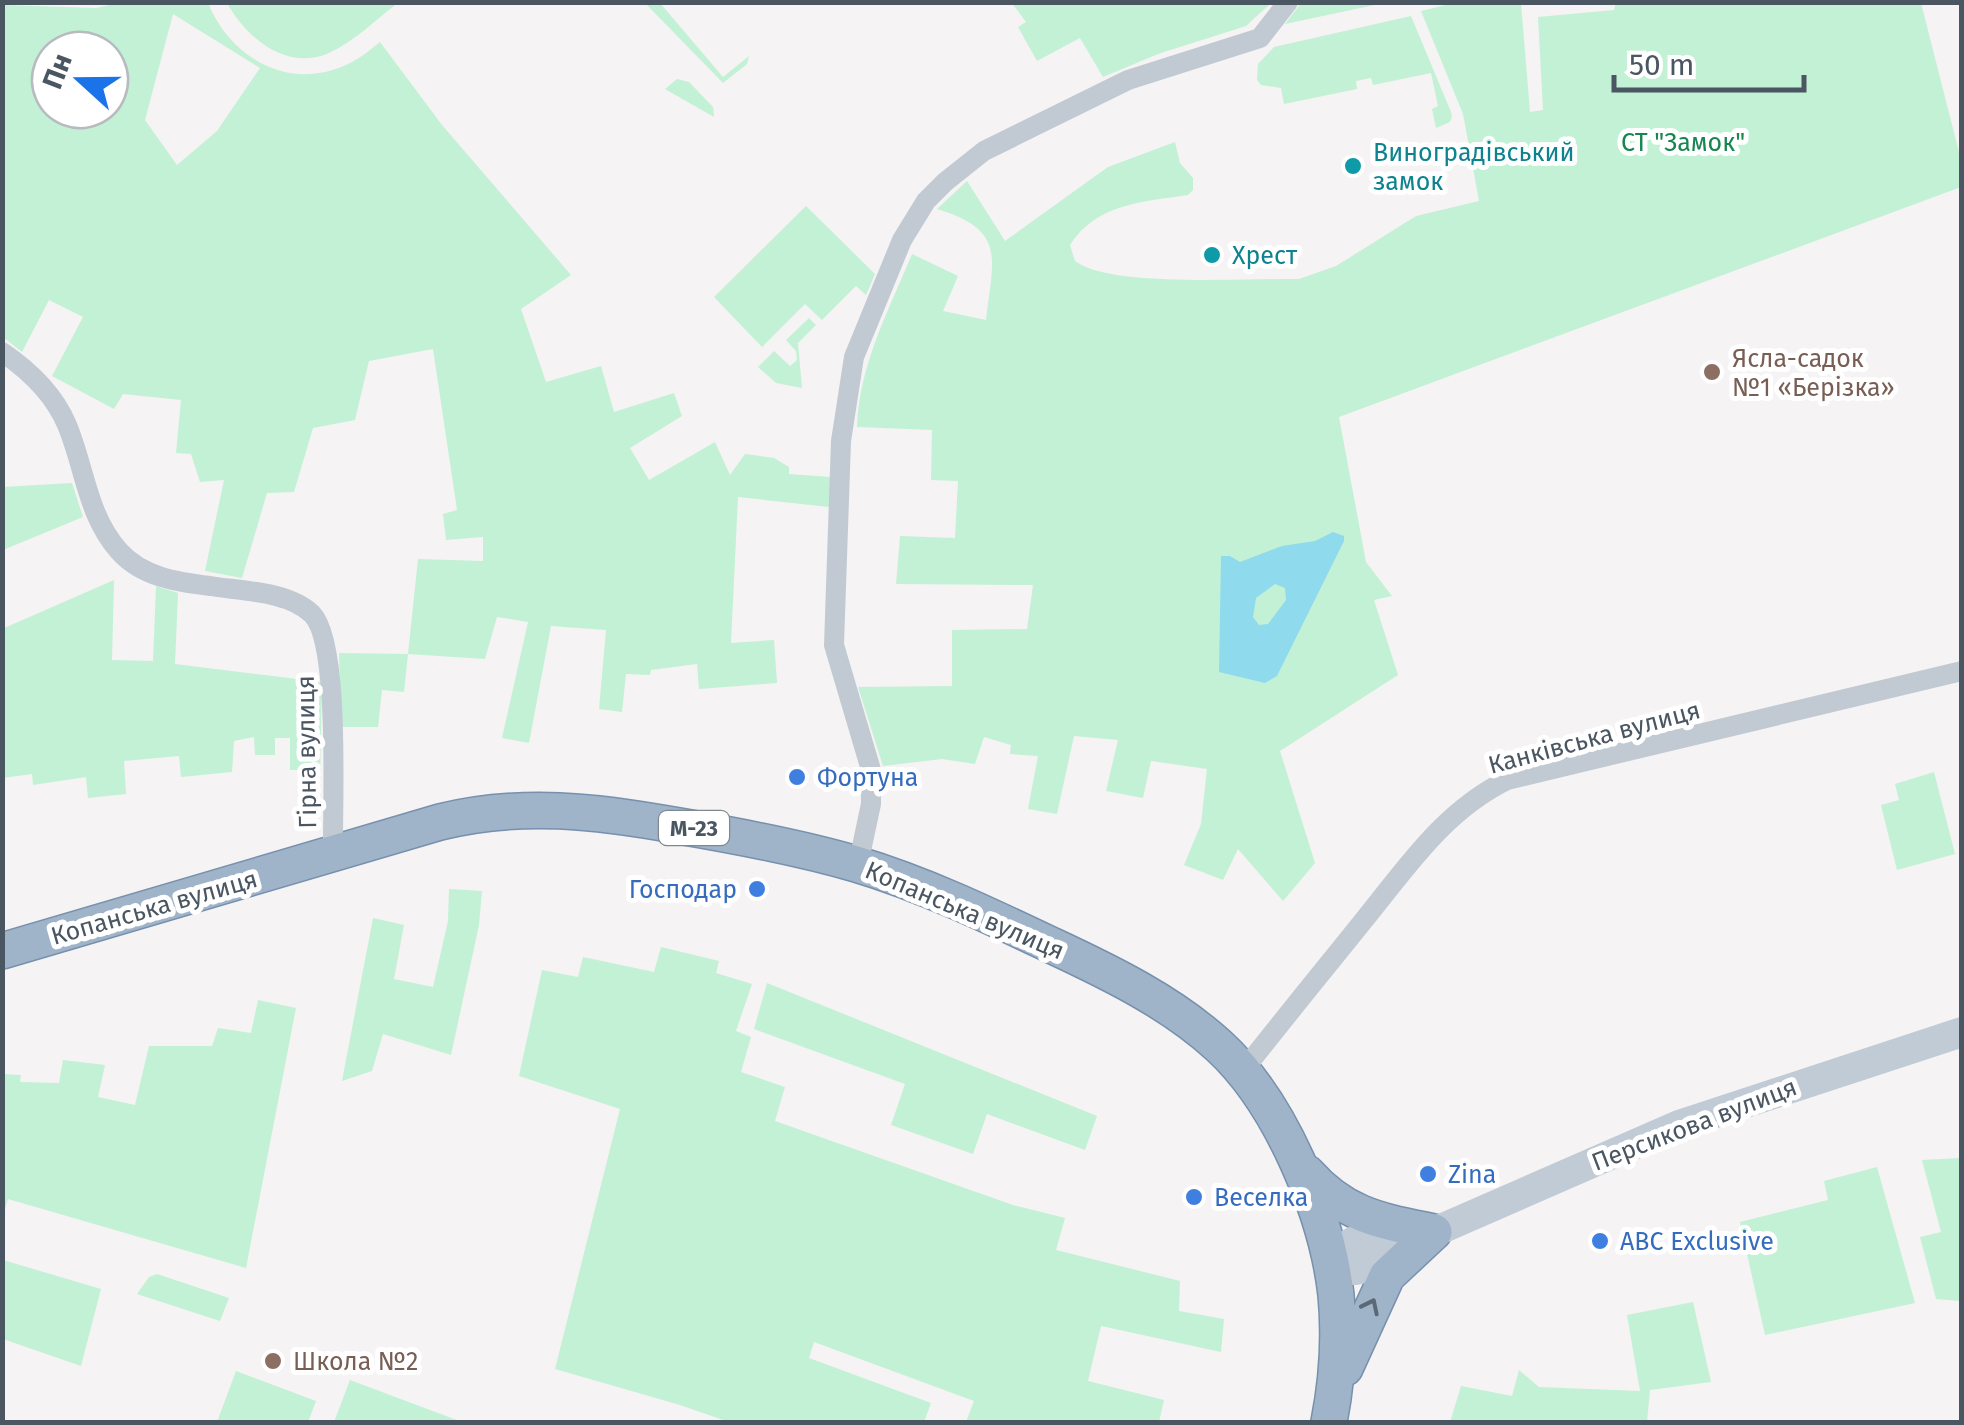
<svg xmlns="http://www.w3.org/2000/svg" width="1964" height="1425" font-family="'Fira Sans',sans-serif">
<style>
.green{fill:#c3f1d5;fill-rule:evenodd}
.water{fill:#90daee;fill-rule:evenodd}
.lines{fill:none;stroke-linecap:round;stroke-linejoin:round}
.trunk-casing{stroke:#7690ad;stroke-width:38}
.minor{stroke:#c1cad2;stroke-width:20}
.secondary{stroke:#c1cbd6;stroke-width:30}
.trunk{stroke:#9fb4c9;stroke-width:35}
.oneway{stroke:#5b6976}
.culture-dot{fill:#0f9aa8;stroke:#fff;stroke-width:4}
.education-dot{fill:#8d6e63;stroke:#fff;stroke-width:4}
.shop-dot{fill:#3f7fe0;stroke:#fff;stroke-width:4}
.labels{text-anchor:middle;stroke-width:10;stroke-linejoin:round;paint-order:stroke}
.shield{fill:#fff;stroke:#808990;stroke-width:2.5}
.shield-label{font-size:22px;font-weight:bold;fill:#4a5661}
.park-label{font-size:25px;fill:#17864f;stroke:#fff}
.culture-label{font-size:25px;fill:#0d838f;stroke:#fff;text-anchor:start}
.education-label{font-size:25px;fill:#785e54;stroke:#fff;text-anchor:start}
.street-label{font-size:25px;fill:#4a5661;stroke:#fff}
.shop-label{font-size:25px;fill:#366cbe;stroke:#fff;text-anchor:start}
</style>
<rect width="100%" height="100%" fill="#f5f3f3"/>
<path class="green" d="M1616,2L1921,3L1961,160V187L1339,417L1366,562L1392,596L1374,600L1398,675L1280,751L1315,863L1283,901L1238,849L1223,880L1184,865L1201,824L1207,769L1151,761L1143,798L1106,791L1118,740L1074,736L1057,814L1028,809L1038,756L1010,754L1011,745L984,737L975,764L942,759L883,766L858,687L952,686V630L1027,629L1033,585L896,584L900,536L955,538L958,481L931,480L932,430L857,427C859,365 889,310 912,254L958,276L943,311L986,320C993,258 1007,230 937,209L967,181L1005,241L1108,167L1175,142L1180,163L1193,178V190L1188,195C1143,202 1097,203 1070,245L1075,261C1110,288 1250,278 1299,279L1336,266L1416,216L1479,201L1463,114L1421,11L1454,3H1521L1530,112L1543,110L1538,17L1614,10Z
M118,3H208C231,59 290,92 348,64C359,59 370,50 380,42L442,125L571,275L521,309L546,382L601,366L614,412L674,393L682,416L630,448L649,480L715,442L730,475L745,454L774,458L789,467V474L831,477L829,507L738,497L731,643L774,640L777,683L699,689L697,664L651,670L650,675L626,674L622,712L599,709L606,630L551,626L529,743L502,738L528,622L497,617L485,659L408,654L404,692L382,690L378,727H341L339,653L408,654L418,559L483,561V537L446,540L443,514L457,510L433,349L369,361L355,420L313,428L294,492L267,493L242,578L205,571L224,480L200,482L191,454L176,453L181,400L123,394L114,409L52,376L83,317L49,300L22,352L3,337L2,5L96,8ZM173,14L260,68L217,131L177,165L145,120ZM50,50H110V110H50Z
M227,3H398C376,19 354,42 329,53C286,72 246,37 227,3Z
M645,3H660L723,77L749,56L747,64L723,83Z
M1012,3H1271L1246,26L1158,54L1103,77L1080,38L1037,61L1018,27L1026,22Z
M1301,3V2L1384,3L1285,24Z
M1411,16L1451,112L1452,117L1450,122L1436,128L1432,109L1438,106L1431,73L1373,85L1371,78L1356,81L1357,89L1284,104L1281,88L1261,85L1257,80L1258,64L1274,47Z
M677,79L689,82L713,107L714,117L665,89Z
M806,206L875,274L866,295L856,286L822,320L805,304L762,347L714,297Z
M809,318L816,325L798,343L802,388L776,383L758,367L774,351L790,366L797,360L796,351L786,340Z
M72,483L83,517L3,550V487Z
M114,580L112,660L153,661L156,586L178,593L175,664L322,682L320,778L311,779L303,770H290V738H275V755H255L254,737L234,741L232,772L181,777L179,756L124,761L126,794L88,798L86,777L33,785L32,774L3,778L2,629Z
M1934,772L1955,854L1897,870L1881,805L1899,800L1895,784Z
M449,889L482,891L479,925L451,1055L383,1034L372,1071L342,1081L373,918L404,925L394,979L433,987L448,921Z
M661,947L719,961L716,973L752,984L736,1031L751,1037L741,1072L785,1087L775,1121L1013,1205L1065,1218L1056,1250L1180,1281L1179,1311L1224,1319L1221,1352L1101,1326L1088,1381L1164,1400L1159,1422H966L974,1401L814,1342L809,1358L931,1403L924,1422H729L680,1405L555,1369L620,1109L519,1076L542,970L578,977L583,957L654,972Z
M767,983L1097,1116L1085,1150L987,1114L973,1154L891,1125L905,1084L754,1029Z
M258,1000L296,1008L246,1268L8,1199L3,1216V1074L21,1075L20,1082L59,1083L63,1060L105,1065L98,1097L135,1105L149,1046H212L218,1028L251,1033Z
M1961,1158V1301L1936,1299L1920,1237L1941,1232L1922,1160Z
M1877,1167L1915,1303L1765,1335L1740,1222L1828,1200L1824,1181Z
M3,1260L101,1289L81,1366L3,1339Z
M157,1274L229,1298L220,1321L137,1294L149,1277Z
M1693,1302L1711,1382L1650,1390L1647,1422H1450L1461,1386L1512,1396L1519,1370L1539,1387L1640,1391L1627,1315Z
M236,1371L316,1401L308,1422H217Z
M350,1380L462,1422H334Z"/>
<path class="water" d="M1333,532L1344,536V541L1277,676L1265,683L1219,672L1221,556H1230L1240,562L1282,546L1315,541ZM1275,584L1285,588L1286,600L1268,624L1259,625L1253,617L1256,598Z"/>
<g class="lines">
<defs>
<path id="trunk" d="M2,951L440,822C521,802 597,811 679,826C738,836 798,847 856,864C923,884 988,915 1051,945C1109,972 1171,1002 1219,1046C1280,1102 1327,1213 1336,1295C1340,1337 1337,1381 1329,1422
M1307,1173C1345,1216 1381,1221 1434,1232
M1345,1368L1387,1276L1434,1232"/>
</defs>
<use href="#trunk" class="trunk-casing"/>
<path class="minor" d="M2,352C30,371 54,394 67,425C85,468 87,515 119,551C142,577 177,582 210,586C241,591 288,591 312,614C341,643 332,810 333,855
M858,865L871,804V770L834,645L841,441L854,357L902,240L926,201L945,182L984,151L1128,80L1260,38L1288,2
M1242,1072C1282,1021 1323,971 1364,920C1407,867 1444,811 1507,780L1962,671"/>
<path class="secondary" d="M1406,1233C1372,1234 1353,1234 1330,1261L1341,1269L1355,1270L1373,1266L1434,1232L1679,1125L1962,1032"/>
<use href="#trunk" class="trunk"/>
</g>
<defs><path id="oneway-chevron" d="M-2-3.5L2.5 0L-2 3.5" fill="none" stroke-width="1.6" stroke-linecap="round" stroke-linejoin="round" transform="scale(2.5)"/></defs>
<use class="oneway" href="#oneway-chevron" transform="translate(1371 1306) rotate(-64)"/>
<g class="culture-dot">
<circle cx="1353" cy="166" r="10"/>
<circle cx="1212" cy="255" r="10"/>
</g>
<g class="education-dot">
<circle cx="1712" cy="372" r="10"/>
<circle cx="273" cy="1361" r="10"/>
</g>
<g class="shop-dot">
<circle cx="797" cy="777" r="10"/>
<circle cx="757" cy="889" r="10"/>
<circle cx="1428" cy="1174" r="10"/>
<circle cx="1194" cy="1197" r="10"/>
<circle cx="1600" cy="1241" r="10"/>
</g>
<g class="labels">
<rect class="shield" x="659" y="811" width="70" height="34" rx="8"/>
<g class="shield-label">
<text x="694" y="836">М-23</text>
</g>
<g class="park-label">
<text x="1683" y="151">СТ "Замок"</text>
</g>
<g class="culture-label">
<text x="1373" y="161">Виноградівський<tspan x="1373" dy="29">замок</tspan></text>
<text x="1232" y="264">Хрест</text>
</g>
<g class="education-label">
<text x="1732" y="367">Ясла-садок<tspan x="1732" dy="29">№1 «Берізка»</tspan></text>
<text x="293" y="1370">Школа №2</text>
</g>
<g class="street-label">
<text transform="translate(1594 737) rotate(-15)" y="9">Канківська вулиця</text>
<text transform="translate(306 752) rotate(-91)" y="9">Гірна вулиця</text>
<text transform="translate(154 907) rotate(-16)" y="9">Копанська вулиця</text>
<text transform="translate(965 910) rotate(23)" y="9">Копанська вулиця</text>
<text transform="translate(1694 1124) rotate(-21)" y="9">Персикова вулиця</text>
</g>
<g class="shop-label">
<text x="817" y="786">Фортуна</text>
<text x="737" y="898" text-anchor="end">Господар</text>
<text x="1448" y="1183">Zina</text>
<text x="1214" y="1206">Веселка</text>
<text x="1620" y="1250">ABC Exclusive</text>
</g>
</g>
<rect width="1964" height="1425" fill="none" stroke="#4a5661" stroke-width="10"/>
<g transform="translate(80 80) rotate(291)"><circle r="48" fill="#ffffff" stroke="#b7bbc0" stroke-width="2.5"/>
<path d="M0-8L18 38L0 25L-18 38Z" fill="#1a73e8"/>
<text y="-15" font-size="28" font-weight="bold" text-anchor="middle" fill="#4a5661">Пн</text>
</g>
<path d="M1614 75v15h190v-15" fill="none" stroke="#4a5661" stroke-width="5"/>
<text x="1629" y="75" font-size="30" fill="#4a5661" stroke="#ffffff" stroke-width="8" paint-order="stroke">50 m</text>
</svg>
